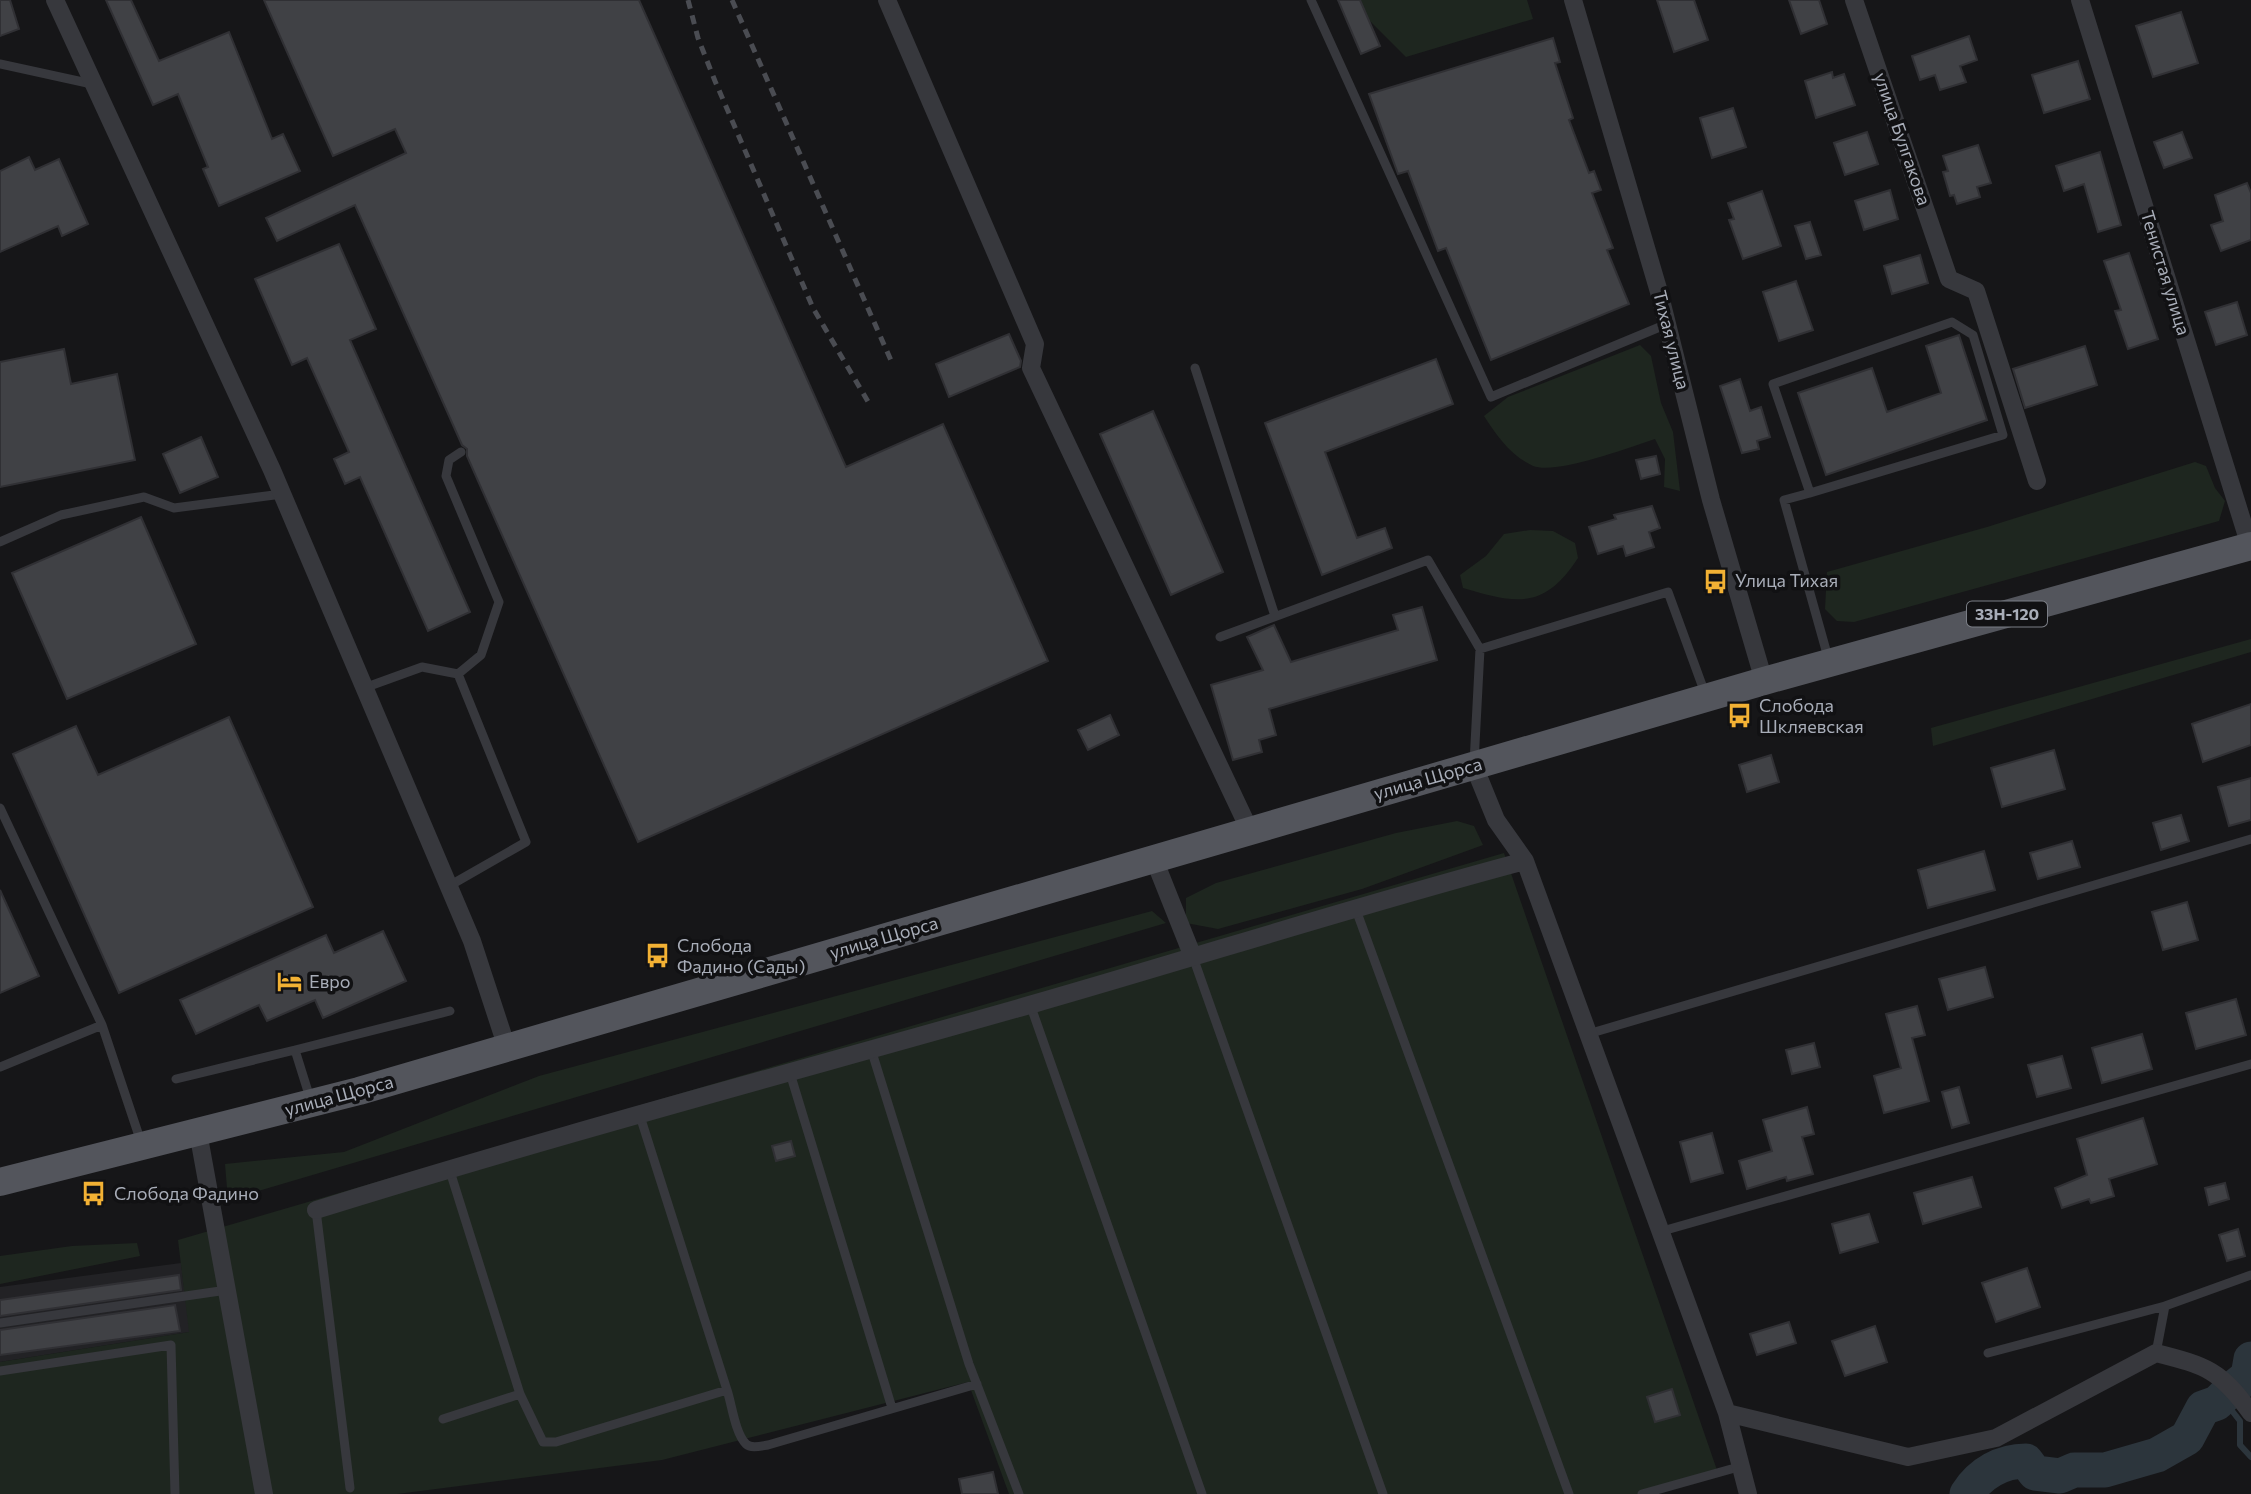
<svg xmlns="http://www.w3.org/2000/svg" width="2251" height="1494" font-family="Commissioner,sans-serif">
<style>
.built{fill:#222225}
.green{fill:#1e261f}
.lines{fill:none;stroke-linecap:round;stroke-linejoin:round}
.stream{stroke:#2c353c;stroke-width:6}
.river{stroke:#2c353c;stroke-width:35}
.building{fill:#404145;stroke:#303034;stroke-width:2}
.lane{stroke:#37383d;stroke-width:9}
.street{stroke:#37383d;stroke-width:18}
.primary{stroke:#53555c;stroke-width:28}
.rail{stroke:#4a4c52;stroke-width:5;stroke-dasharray:9 7;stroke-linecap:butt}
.labels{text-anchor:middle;stroke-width:7;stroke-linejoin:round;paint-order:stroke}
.shield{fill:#111113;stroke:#7b7e86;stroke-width:2}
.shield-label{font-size:16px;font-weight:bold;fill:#a8adb8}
.street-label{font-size:18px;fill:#a8adb8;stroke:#111113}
.poi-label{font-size:18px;fill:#a8adb8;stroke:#111113;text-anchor:start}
</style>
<rect width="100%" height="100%" fill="#161618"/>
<path class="built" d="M181,1263L190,1332L0,1362V1287Z"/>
<path class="green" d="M1349,0H1527L1533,19L1406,57Z
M1640,345L1651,356L1661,403L1673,432L1680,491L1664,487L1665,459L1655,439C1630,447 1557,475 1533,466C1511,456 1497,436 1484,416L1508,397Z
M2195,462L2206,466L2215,488L2225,501L2219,521L1854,622L1837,621L1825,609L1827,572L1987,527Z
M1530,530L1553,531L1575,543L1578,558C1544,610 1517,604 1463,588L1460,575L1486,556L1504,534Z
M2251,639V652L1933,746L1931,728Z
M1457,821L1474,826L1483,845L1362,889L1218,929L1186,923V898L1216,883L1396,833Z
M1504,853L1718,1473L1651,1494H1009L968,1382L662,1460L397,1494H0V1362L189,1332L178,1240Z
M1152,911L1166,923L228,1200L225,1164L344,1152L539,1076Z
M137,1243L140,1256L0,1284V1256L72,1246Z"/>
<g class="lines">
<path class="stream" d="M2222,1398L2240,1421V1445L2251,1457"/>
<path class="river" d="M2237,1385L2248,1376L2251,1359
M1967,1494C1980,1473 2002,1461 2026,1461L2035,1473L2060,1476L2074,1470H2105L2157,1455L2187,1438L2203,1408L2217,1403L2226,1394"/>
</g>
<path class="building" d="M0,0H10L19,29L0,36Z
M106,0H131L159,61L229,32L272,139L283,134L300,171L219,206L203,169L208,167L178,94L153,105Z
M264,0H639L846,467L943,424L1048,661L638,842L467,456V449L462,445L355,205L277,241L266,218L406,153L395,129L333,156Z
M1338,0H1360L1380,46L1361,54Z
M1657,0H1694L1708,40L1674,52Z
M1789,0H1819L1827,24L1801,34Z
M2181,12L2198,63L2153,77L2136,26Z
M1969,36L1977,60L1960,66L1966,82L1940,90L1935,75L1920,80L1912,56Z
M1553,38L1560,62L1555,63L1573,118L1569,120L1589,173L1594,171L1601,190L1592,193L1613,248L1607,250L1629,304L1491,360L1446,248L1438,251L1408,171L1398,174L1369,94Z
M2078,61L2090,99L2044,113L2032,75Z
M1832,72L1833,78L1844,74L1855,105L1816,118L1805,81Z
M1733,108L1746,147L1712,158L1700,118Z
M1867,132L1878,164L1845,175L1834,143Z
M2182,132L2192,158L2164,168L2154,142Z
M1978,145L1991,183L1977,187L1980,197L1957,204L1954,195L1950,196L1943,172L1948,171L1943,156Z
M2100,152L2121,225L2098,232L2084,184L2064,191L2056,166Z
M29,157L35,170L59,159L88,224L62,236L58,226L0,252V171Z
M2247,183L2251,193V240L2221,251L2211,225L2223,221L2215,195Z
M1890,190L1898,219L1864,230L1855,201Z
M1762,191L1781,246L1743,259L1729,220L1734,219L1728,203Z
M1810,222L1821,255L1806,259L1795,226Z
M339,244L376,329L350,340L470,612L428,631L360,477L345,484L334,459L349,452L307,358L292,365L255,279Z
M2129,253L2158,339L2128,349L2115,311L2121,310L2104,261Z
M1920,255L1928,283L1892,294L1884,266Z
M1796,281L1813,330L1779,341L1763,292Z
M2237,302L2247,335L2216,345L2205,312Z
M1009,334L1021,361L1020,367L949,397L936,364Z
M1959,335L1987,420L1826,475L1798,393L1872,368L1887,412L1941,393L1926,346Z
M2085,346L2097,385L2025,408L2013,369Z
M64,349L71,384L117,374L135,460L0,487V362Z
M1436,359L1453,404L1325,452L1357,538L1385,528L1392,548L1322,575L1265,423Z
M1740,379L1750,411L1761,407L1770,437L1757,441L1759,449L1742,453L1720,386Z
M1153,411L1223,572L1171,595L1100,434Z
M201,437L218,477L180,493L163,454Z
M1656,456L1660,474L1641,479L1636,460Z
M1652,506L1660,528L1649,532L1654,547L1626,556L1623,546L1598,554L1589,527L1616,519L1614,515Z
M141,517L196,644L67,699L12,573Z
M1422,607L1437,660L1269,709L1276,735L1259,740L1262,752L1233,760L1211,685L1263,670L1247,637L1274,625L1291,662L1398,630L1393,615Z
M2251,704V745L2203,762L2192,724Z
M1110,715L1119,735L1088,750L1078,730Z
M229,717L313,907L119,993L13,754L76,726L98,775Z
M2054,750L2065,789L2002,807L1991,768Z
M1771,755L1779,782L1747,792L1739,765Z
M2251,778V820L2229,826L2218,787Z
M2181,815L2189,841L2161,850L2153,823Z
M2072,841L2080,867L2038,879L2030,853Z
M1984,851L1995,890L1928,908L1918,870Z
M0,890L39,976L0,993Z
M2187,902L2198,940L2163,950L2152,912Z
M383,931L406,981L323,1018L315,1000L267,1021L259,1005L196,1034L180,1000L326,935L334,953Z
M1985,967L1993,997L1948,1010L1939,979Z
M2236,999L2246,1035L2196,1049L2186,1013Z
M1917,1006L1925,1035L1912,1038L1929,1101L1884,1113L1874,1076L1901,1068L1886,1014Z
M2142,1034L2152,1069L2102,1083L2092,1048Z
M1814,1043L1820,1067L1792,1074L1786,1050Z
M2062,1056L2071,1088L2037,1097L2028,1065Z
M1959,1087L1969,1123L1952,1128L1942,1092Z
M1807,1107L1814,1134L1802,1137L1813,1174L1787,1181L1786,1177L1747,1189L1739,1161L1772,1151L1763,1120Z
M2143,1118L2157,1164L2109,1179L2114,1196L2091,1203L2089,1199L2062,1208L2055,1188L2087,1175L2077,1139Z
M1712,1133L1723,1173L1691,1182L1680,1142Z
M791,1141L795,1156L776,1161L772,1146Z
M1972,1177L1981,1207L1923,1224L1914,1193Z
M2225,1183L2229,1199L2209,1205L2205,1188Z
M1869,1214L1878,1242L1840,1253L1832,1224Z
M2238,1229L2245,1256L2227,1261L2219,1235Z
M2027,1268L2040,1307L1996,1322L1982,1283Z
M179,1275L181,1290L0,1316V1300Z
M175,1305L180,1331L0,1355V1330Z
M1789,1322L1796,1343L1757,1355L1750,1334Z
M1875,1326L1887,1362L1845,1376L1832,1341Z
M1672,1389L1680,1415L1655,1422L1647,1397Z
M993,1472L998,1494H962L959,1479Z"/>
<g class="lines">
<path class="lane" d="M1311,0L1491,397L1667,324
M0,64L92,84
M1195,368L1275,616
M1810,493L1773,384L1952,322L1973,335L2003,435L1810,493L1784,500L1829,661
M0,542L61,515L144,497L174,508L282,494
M1220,637L1428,560L1480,649L1668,592L1706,696
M364,688L422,667L458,674L481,655L499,602L446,476L449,460L461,452
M1474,763L1480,649
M0,808L102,1025
M449,886L526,842L458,674
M1355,907L1569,1494
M1193,957L1383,1494
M1030,1004L1202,1494
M1588,1034L2251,839
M871,1049L969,1364L1019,1494
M295,1050L450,1011
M0,1067L102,1025L141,1142
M790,1073L892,1408
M176,1079L295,1050L310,1098
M449,1168L520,1394
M316,1210L350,1488
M1659,1232L2251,1064
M0,1323L227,1290
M1988,1353L2165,1306
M2156,1353L2165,1306L2251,1275
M0,1371L171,1345L175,1494
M727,1390C732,1405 735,1433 746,1444C751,1449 761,1446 768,1445L977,1384
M443,1419L520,1394L543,1442H556L727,1390L640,1116
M1642,1494L1742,1466"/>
<path class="street" d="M55,0L272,470L472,941L507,1048
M887,0L1035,344L1031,368L1250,831
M1573,0L1659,292L1711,500L1764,681
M1854,0L1949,279L1976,291L2037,481
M2080,0L2250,546
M1154,859L1193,957
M1525,861L1727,1413L1748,1494
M198,1132L264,1494
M316,1210C553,1136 794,1072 1033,1004C1197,957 1359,905 1525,861L1496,820L1474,766
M1727,1413L1908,1457L1996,1438L2156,1353C2207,1366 2220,1370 2251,1413"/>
<path class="primary" d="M0,1182L359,1091L1764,681L2251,546"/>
<path class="rail" d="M688,0L698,38L715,81L813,308L870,405
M732,0L893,365"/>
</g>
<defs>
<symbol id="bus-bare" viewBox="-9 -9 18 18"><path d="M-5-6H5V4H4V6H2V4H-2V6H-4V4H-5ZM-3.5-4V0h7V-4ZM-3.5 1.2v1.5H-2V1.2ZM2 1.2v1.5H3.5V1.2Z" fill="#f2b134" stroke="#111113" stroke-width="2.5" paint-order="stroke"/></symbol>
<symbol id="hotel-bare" viewBox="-9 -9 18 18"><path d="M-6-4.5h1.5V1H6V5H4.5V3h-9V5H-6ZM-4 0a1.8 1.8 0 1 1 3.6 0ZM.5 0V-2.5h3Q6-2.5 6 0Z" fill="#f2b134" stroke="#111113" stroke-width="2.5" paint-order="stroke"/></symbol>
</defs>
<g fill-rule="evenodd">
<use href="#bus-bare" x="1698" y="564" width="35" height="35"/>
<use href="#bus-bare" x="1722" y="698" width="35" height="35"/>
<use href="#bus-bare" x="640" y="938" width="35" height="35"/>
<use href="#hotel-bare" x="272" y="964" width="35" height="35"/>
<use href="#bus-bare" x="76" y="1176" width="35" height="35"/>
</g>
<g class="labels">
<rect class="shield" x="1967" y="601.5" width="80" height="25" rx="5"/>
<g class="shield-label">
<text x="2007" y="620">33Н-120</text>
</g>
<g class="street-label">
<text transform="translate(1902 139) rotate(71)" y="6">улица Булгакова</text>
<text transform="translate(2165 273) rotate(73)" y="6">Тенистая улица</text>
<text transform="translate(1671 340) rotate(76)" y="6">Тихая улица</text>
<text transform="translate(1428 779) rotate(-16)" y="6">улица Щорса</text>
<text transform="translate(884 938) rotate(-16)" y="6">улица Щорса</text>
<text transform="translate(339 1096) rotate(-15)" y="6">улица Щорса</text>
</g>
<g class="poi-label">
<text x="1735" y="587">Улица Тихая</text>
<text x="1759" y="712">Слобода<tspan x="1759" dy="21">Шкляевская</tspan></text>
<text x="677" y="952">Слобода<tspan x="677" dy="21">Фадино (Сады)</tspan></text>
<text x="309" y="988">Евро</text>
<text x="114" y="1200">Слобода Фадино</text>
</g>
</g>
</svg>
